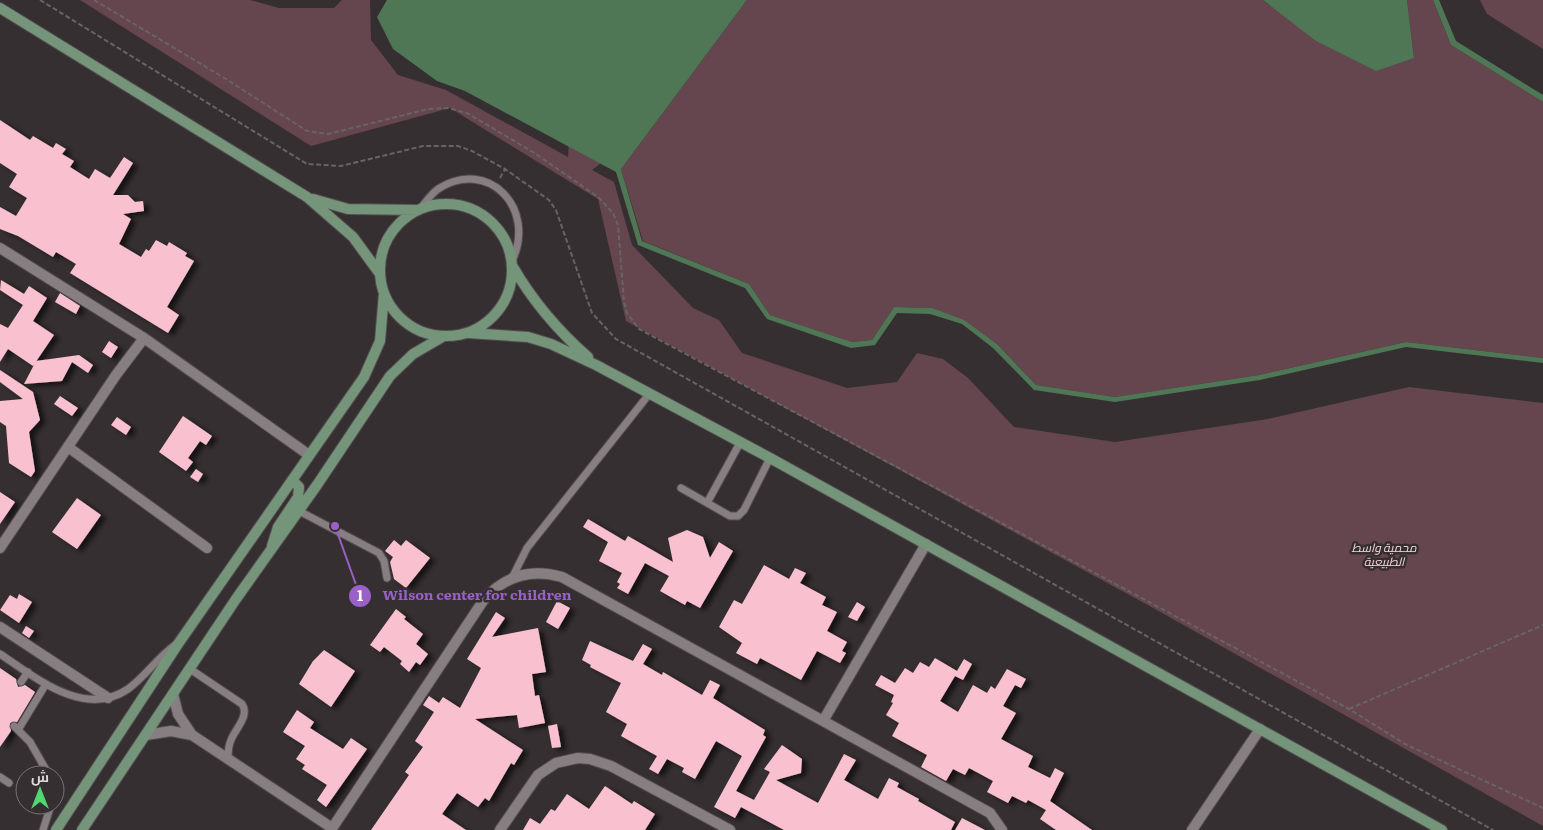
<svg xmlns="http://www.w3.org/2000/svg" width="1543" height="830" font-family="Literata,Cairo,serif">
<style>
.green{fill:#65454e}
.water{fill:#4f7655}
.building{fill:#f9c1d0;filter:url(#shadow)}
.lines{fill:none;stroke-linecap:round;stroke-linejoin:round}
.service-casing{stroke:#544d4f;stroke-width:9}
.minor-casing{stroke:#544d4f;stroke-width:12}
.secondary-casing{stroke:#544d4f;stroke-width:12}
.path{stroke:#696365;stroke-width:2;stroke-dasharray:5 2.5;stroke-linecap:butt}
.service{stroke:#867e80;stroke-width:7}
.minor{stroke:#867e80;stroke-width:10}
.secondary{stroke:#75957a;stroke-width:10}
.labels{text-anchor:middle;stroke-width:5;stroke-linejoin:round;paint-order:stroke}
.park-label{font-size:12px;font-style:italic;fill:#f8d6df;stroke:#362f31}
.leader{fill:none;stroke:#9960c7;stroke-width:2}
.callout-dot{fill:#9960c7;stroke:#362f31;stroke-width:2}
.mark-label{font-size:15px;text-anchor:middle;font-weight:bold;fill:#fff}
.callout-label{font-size:14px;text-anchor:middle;font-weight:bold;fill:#9960c7;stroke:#362f31;stroke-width:5;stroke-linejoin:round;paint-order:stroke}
</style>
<defs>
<filter id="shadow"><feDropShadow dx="5.5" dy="3" stdDeviation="2.5" flood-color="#0009"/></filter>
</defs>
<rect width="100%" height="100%" fill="#362f31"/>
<path class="green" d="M80,0H250L279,8H334L342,0H370L371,40L398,75L446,90L568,157L569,139L613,154L592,170L614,182L632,245L693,308L719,320L742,353L847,388L897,382L917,353L943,359L968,378L1014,427L1115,442L1268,419L1409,387L1543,403V826L1146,604L626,321L598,199L450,108L311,146Z
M747,0H1263L1269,5L1414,58L1407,0H1433L1451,45L1543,102V358L1406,342L1259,375L1115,397L1036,385L997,344L984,335L932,308L894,307L872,340L852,342L770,315L749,284L643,241L621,169Z
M1480,0H1543V49L1487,14Z"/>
<path class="water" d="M387,0H747L621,169L642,241L749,284L770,315L852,342L872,340L894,307L932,308L964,320L997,344L1036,385L1115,397L1259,375L1406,342L1543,358V363L1406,347L1260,380L1115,402L1034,390L993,348L962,324L930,314L897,313L875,345L851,348L767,319L745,288L638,245L616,172L465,91L437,81L393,49L377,17Z
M1263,0H1407L1414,58L1376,71L1316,41Z
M1433,0H1439L1456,41L1543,95V102L1451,45Z"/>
<path class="building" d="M0,120L30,140L33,136L53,148L56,143L66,149L62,154L74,161L70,167L89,179L95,169L110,178L124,157L133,163L113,195H128L135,202L143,201L144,211L123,214L131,219L119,244L141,257L146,249L149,251L156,240L167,246L169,242L187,253L185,256L194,261L167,307L179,315L168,333L70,273L76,264L56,252L53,257L18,236L0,229V207L16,216L27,198L9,187L17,174L0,163Z
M1,280L24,294L29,286L47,298L33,321L54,335L33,366L8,349L0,362V324L8,328L23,305L0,290Z
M60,293L80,306L76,314L55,302Z
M109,341L118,347L111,358L102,352Z
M79,355L93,365L88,373L72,362L62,381L24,384L36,361Z
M0,370L33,392L40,420L29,432L35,471L31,477L9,463L6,426L0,422V401L23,399L0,382Z
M60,396L78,408L72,416L54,404Z
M183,416L212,436L206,445L200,441L188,458L193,462L186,471L159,452Z
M117,417L131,427L126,435L111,425Z
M196,469L203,474L198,482L190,477Z
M0,492L15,502L0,524Z
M77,498L101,515L77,549L52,532Z
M588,519L625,541L628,536L673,562L668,538L687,530L703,537L710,558L719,542L733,551L700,608L687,601L685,605L660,591L669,576L645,563L628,594L617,588L620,584L617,582L622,573L599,561L608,542L583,527Z
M394,540L401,546L406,540L430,558L406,588L394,579L390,562L393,557L385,551Z
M764,565L789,579L795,568L806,573L800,583L826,597L822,605L837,612L827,631L847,642L842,651L846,653L840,663L817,651L801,680L760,658L757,664L736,653L742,643L719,627L734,600L742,604Z
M19,594L32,602L19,623L0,610L10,595L17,599Z
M557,601L570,608L558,629L546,622Z
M857,602L865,607L857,621L848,617Z
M396,609L406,617L404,619L423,634L416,644L428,654L420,665L416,662L409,672L400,664L402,661L384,647L380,652L370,645Z
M496,612L505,618L492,637L538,628L546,672L532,674L535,696L539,695L545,723L519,728L517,715L475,719L523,750L514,765L511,763L489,801L485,798L478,807L457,793L442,814L466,830H371L409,775L405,772L423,747L415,741L434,712L423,705L429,696L439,703L443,697L460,708L481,668L467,659Z
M26,626L34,631L29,638L22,633Z
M590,641L633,661L643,644L652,649L643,664L662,675L663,672L702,695L710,680L720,685L713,698L765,730L763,735L766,737L736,791L754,800L770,772L764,769L782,745L802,759L801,773L776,780L818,803L844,754L856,760L844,780L878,799L889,778L899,783L897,787L919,799L918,801L955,822L951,830H784L741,807L735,818L714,807L742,756L716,741L695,779L682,772L684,768L667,759L658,774L649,769L657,756L621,736L627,724L606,712L621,683L590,667L591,665L582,660Z
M324,650L355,671L331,707L299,684L313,661Z
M935,658L957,671L964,659L972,664L963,680L955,676L940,701L958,712L973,685L987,693L991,686L995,689L1007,669L1026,679L1021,688L1015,685L1003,706L1016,713L1001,739L1033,756L1028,767L1050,778L1055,768L1064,773L1050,801L1092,830H1056L1040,819L1046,810L1028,800L1026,803L1012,796L1008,803L987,792L993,781L969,768L965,775L953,769L946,781L921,767L927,755L892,736L899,723L886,715L893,703L891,702L894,695L875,685L881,675L895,683L905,668L913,673L920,662L929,667Z
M0,668L16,679L18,687L25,685L35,692L17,722L10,723L11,731L0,747Z
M297,710L314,722L310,728L343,749L351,738L367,749L326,807L317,800L327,785L302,769L305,765L296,759L305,746L283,732Z
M557,724L561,747L552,748L548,726Z
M605,786L632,804L634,801L655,814L645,830H523L530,818L540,824L551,809L555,811L567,794L589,809Z
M962,818L985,830H955Z"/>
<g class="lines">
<defs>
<path id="service" d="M420,209C425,203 431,194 438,189C488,157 537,208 512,261
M681,488L730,516H738L744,510L770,458
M707,503L741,441
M299,511L379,553L384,561L387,578
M512,578L527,548L650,393
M0,654C35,677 84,719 128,689C145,677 157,658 175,645
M190,669L242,704C250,716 235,729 231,740C228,746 228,753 228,760
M21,682L28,672
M14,726L30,742L49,775
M18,730L46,684
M0,777L9,783
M43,830L51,805"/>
<path id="minor" d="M0,248L144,338L309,455
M68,447L207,548
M0,548L116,375L144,338
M0,627L108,698
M173,694L178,714L192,735
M823,721L926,544
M146,735L171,731L192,735L332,828
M331,830L483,601C504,576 531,568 562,577L990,813L1002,830
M500,830L538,775L556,763L578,758L590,759L611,766L730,830
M1192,830L1260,729"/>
<path id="secondary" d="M0,8L307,197L353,237L380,274
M313,199L348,209L418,210
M380 270a66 66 0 1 1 132 0a66 66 0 1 1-132 0Z
M513,267C534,303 557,330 588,357
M468,333L528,337L551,344L596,365L770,458L1442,830
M272,546L278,527L298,497L299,487L292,480
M56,830L178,644L364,377L380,341L384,293
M82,830L236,599L317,485L390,376L413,354L444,336"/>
</defs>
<use href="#service" class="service-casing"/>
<use href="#minor" class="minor-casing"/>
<use href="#secondary" class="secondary-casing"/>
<path class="path" d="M40,0L307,164L341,166L423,146H458L472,151L505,169L549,200L556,210L592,313L616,339L1493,830
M94,0L226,79L307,131L328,134L428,109L448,108L467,113L533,152L598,197L613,213L618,225L624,302L627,313L639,329L1349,709L1405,744L1543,808
M500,178L505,169
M1349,709L1543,625"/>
<use href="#service" class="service"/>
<use href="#minor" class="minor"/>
<use href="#secondary" class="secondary"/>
</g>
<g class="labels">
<g class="park-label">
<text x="1384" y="552">محمية واسط<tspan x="1384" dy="14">الطبيعية</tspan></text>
</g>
</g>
<path class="leader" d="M335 526L360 596"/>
<g class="callout-dot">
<circle cx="335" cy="526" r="5"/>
<circle cx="360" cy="596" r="12"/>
</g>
<g class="mark-label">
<text x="360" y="601">1</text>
</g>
<g class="callout-label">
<text x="477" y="600">Wilson center for children</text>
</g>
<g transform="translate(40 790)"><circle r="24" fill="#362f31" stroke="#797375"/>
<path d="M0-4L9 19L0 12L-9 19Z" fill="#52d673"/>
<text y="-8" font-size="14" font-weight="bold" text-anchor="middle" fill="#ded9da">ش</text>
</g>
</svg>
